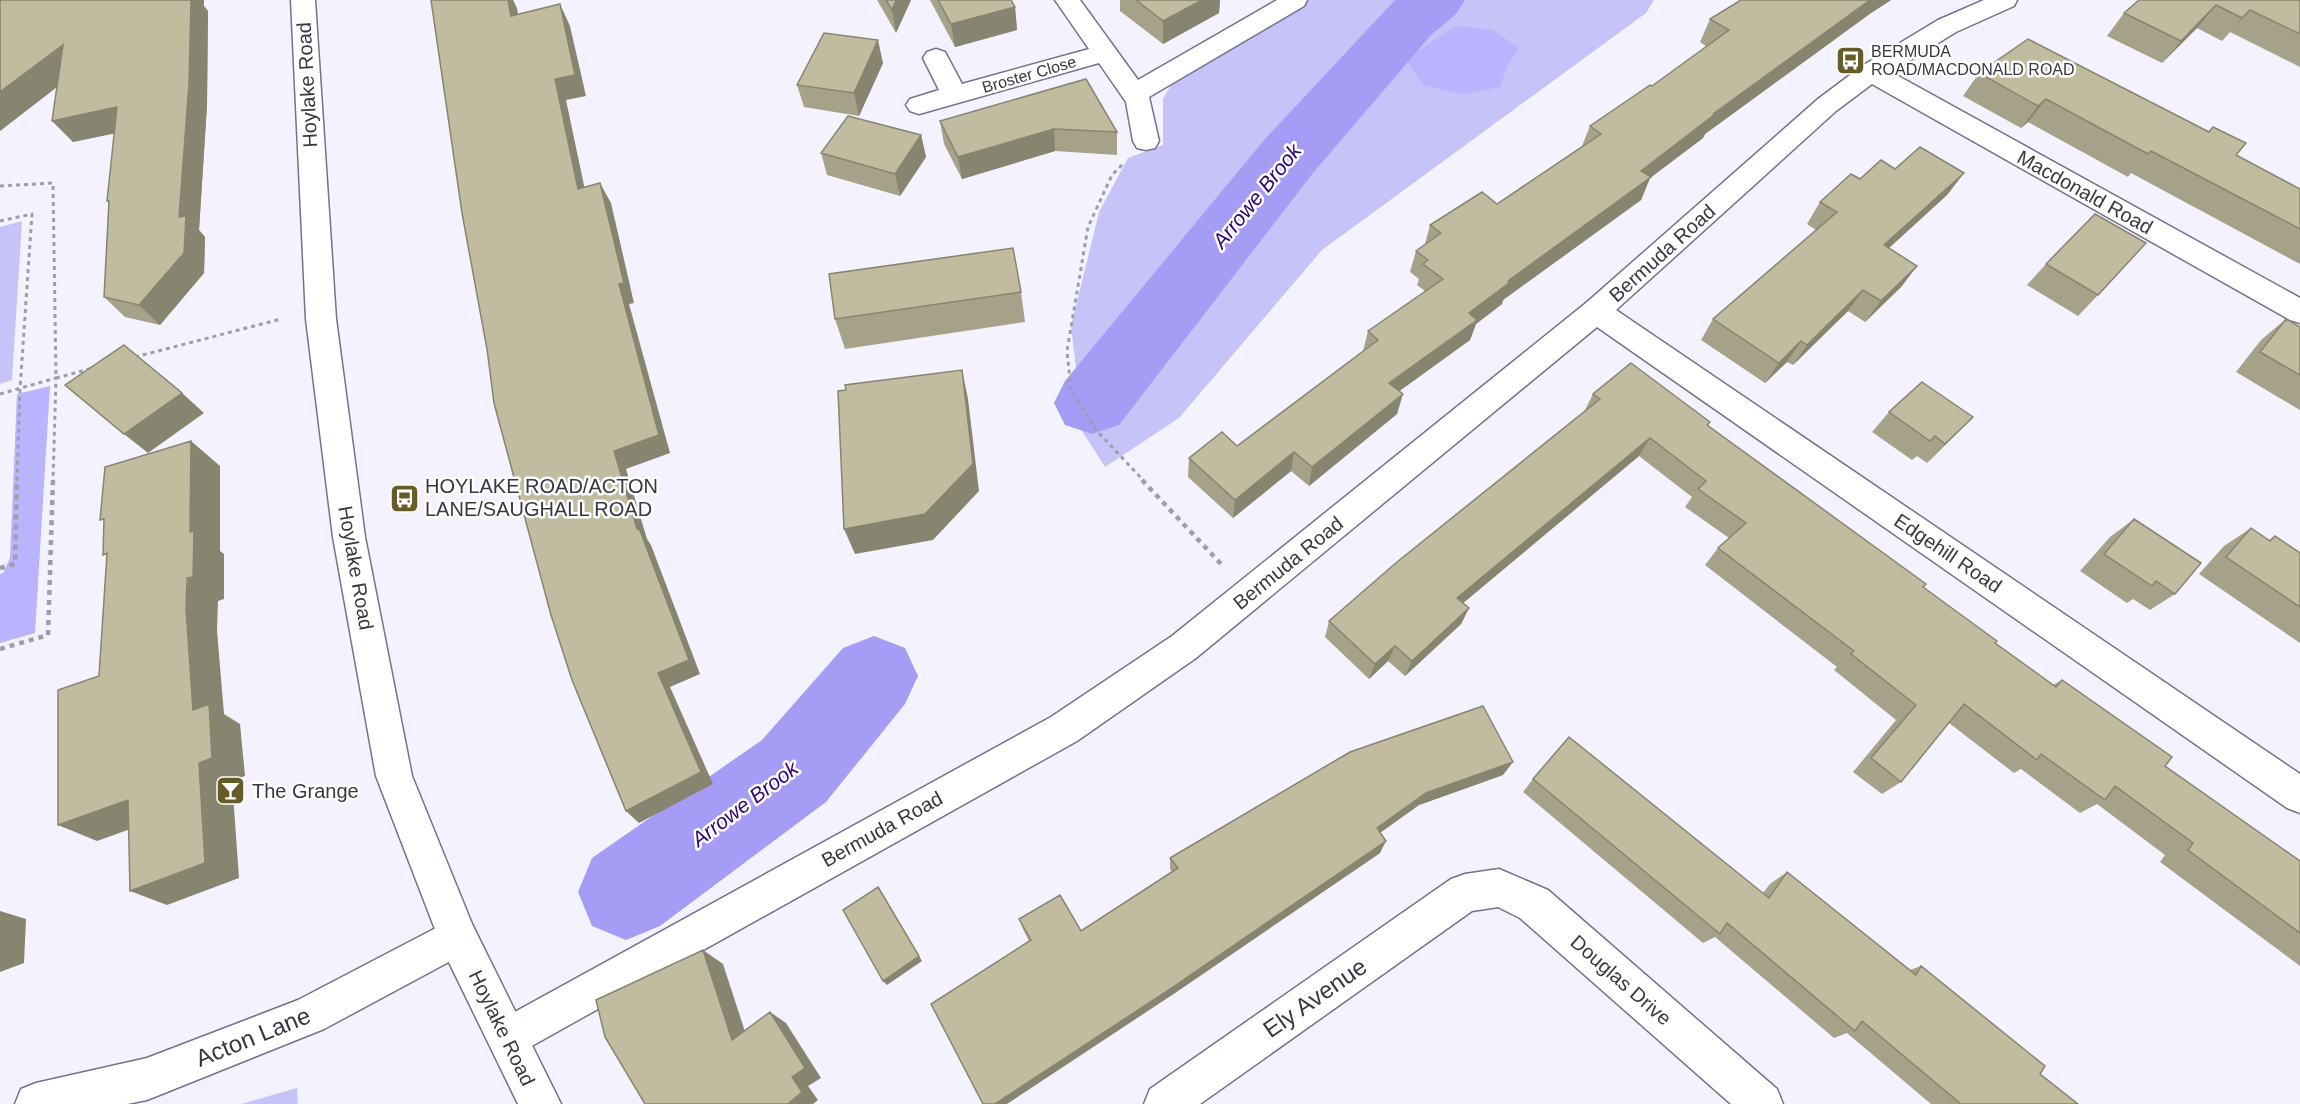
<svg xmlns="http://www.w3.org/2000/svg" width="2300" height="1104" font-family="Helvetica,sans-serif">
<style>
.green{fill:#c6c3f9}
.forest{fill:#bab4fe}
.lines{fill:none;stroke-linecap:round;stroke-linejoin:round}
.river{fill:#a59cf6;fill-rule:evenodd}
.minor-casing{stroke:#74728c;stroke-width:3}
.major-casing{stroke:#74728c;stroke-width:3}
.path-far1{stroke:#9e9da9;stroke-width:3;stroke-dasharray:4 4;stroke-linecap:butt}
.path{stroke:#9e9da9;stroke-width:4.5;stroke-dasharray:5 5;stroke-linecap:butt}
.minor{fill:#fff;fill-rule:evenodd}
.major{fill:#fff;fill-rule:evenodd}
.wall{fill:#a6a289}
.shaded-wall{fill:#87846f}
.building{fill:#c1bc9f;stroke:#87846f;stroke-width:1.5}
.labels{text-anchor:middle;stroke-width:5;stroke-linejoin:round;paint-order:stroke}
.far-poi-label{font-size:16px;fill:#383743;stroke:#fff;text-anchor:start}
.far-street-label{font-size:16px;fill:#383743;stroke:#fff}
.street-label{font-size:20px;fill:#383743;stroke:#fff}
.poi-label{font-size:20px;fill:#383743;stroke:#fff;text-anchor:start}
.water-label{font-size:21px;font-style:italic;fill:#2d0472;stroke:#fff}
.near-street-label{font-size:24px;fill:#383743;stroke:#fff}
</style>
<rect width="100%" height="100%" fill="#f3f2fe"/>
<path class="green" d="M1308,0H1654L1646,13L1322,250L1179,418L1105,467L1077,423L1092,403L1079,395L1071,326L1099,212L1128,158L1163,145V99L1174,80Z
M22,221L12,380L0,384V227Z
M297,1088L298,1104H241Z"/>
<path class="forest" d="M1456,26L1493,30L1519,48L1507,67L1500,87L1463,94L1423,85L1405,59Z
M50,386L35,633L0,643V574L3,573L10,558L17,394Z"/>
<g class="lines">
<path class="river" d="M1395,0H1465L1456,14L1430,36L1313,173L1119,425L1092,434L1065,425L1054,403L1065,381L1265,139Z
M874,636L905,648L918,676L905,704L826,802L660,926L626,940L592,926L578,892L592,858L762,740L843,648Z"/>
<defs>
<path id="minor" d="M1055,0H1080L1138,80L1277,0H1307L1304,6L1149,97L1159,141L1155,148L1146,150L1137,148L1133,141L1126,102L1099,63L919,114L910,111L906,105L910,99L939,90L923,58L927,52L936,49L945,52L962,84L1089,49Z
M1984,0H2017L2014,6L1956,32L1891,72L2300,298V323L2290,320L1872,84L1836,111L1616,310L2300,774V813L2287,808L1597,327L1196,658L1077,741L521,1052L507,1058L493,1052L487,1038L493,1024L1051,717L1172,636L1586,303L1818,99L1862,66L1938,20Z
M1499,869L1548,890L1777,1089L1783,1104H1731L1520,918L1498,907L1472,911L1200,1104H1144L1150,1089L1451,879L1465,874Z
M457,917L471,922L476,936L471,950L324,1029L147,1100L127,1104H15L21,1089L36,1083L147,1058L298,1000Z"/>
<path id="major" d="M291,0H315L336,319L365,537L412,776L472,924L561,1104H518L443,950L376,776L333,537L306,319Z"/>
</defs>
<use href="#minor" class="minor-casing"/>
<use href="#major" class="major-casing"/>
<path class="path-far1" d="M1122,165L1112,175L1088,227L1067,351L1071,389L1095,429L1144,481
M0,186L53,183L56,378L93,368
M0,221L32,214L20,389L17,481
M135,357L281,319
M0,394L56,378L53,481"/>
<path class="path" d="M1142,480L1223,566
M0,568L15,564L17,480
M0,649L48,635L53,480"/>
<use href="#minor" class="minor"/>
<use href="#major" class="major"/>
</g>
<path class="wall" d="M0,0H204V6L208,11L207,105L199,230L205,237L204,273L160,325L125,317L104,297L109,203L107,201L114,133L73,142L57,86L0,131Z
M877,0H911L896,33Z
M930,0H1011L1015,7L1017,30L955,47Z
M1120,0H1220L1219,13L1163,44L1120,11Z
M1741,0H1891L1871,13L1705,134L1703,138L1650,178L1641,200L1503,300L1502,304L1476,324L1470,340L1399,391L1397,414L1309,486L1291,471L1233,518L1188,477L1189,458L1237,446L1363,351L1368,331L1425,291L1417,285L1419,279L1410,272L1416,251L1425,244L1430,225L1497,204L1582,146L1590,126L1652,86L1707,47L1700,42L1710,19Z
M2139,0H2300V67L2230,32L2222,41L2197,28L2162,63L2107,36L2124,13Z
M883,63L859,116L804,107L797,85Z
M1979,73L2236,155L2300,189V264L2131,173L2128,177L2028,122L2021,128L1963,96Z
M940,121L1117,132V155L1055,151L962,179L944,144Z
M921,135L926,157L900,196L827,175L821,153Z
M1895,169L1964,173L1947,195L1889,248L1917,266L1901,287L1865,322L1848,311L1793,365L1787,362L1765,383L1701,340L1713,319L1816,230L1807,224L1820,202L1860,179Z
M2046,264L2098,295L2078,316L2027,285Z
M1021,292L1025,322L845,349L835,319Z
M2286,319L2300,327V410L2236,372L2261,340Z
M1593,394L1710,422L1708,425L1923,587L1995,643L2053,685L2062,680L2165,766L2300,861V966L2160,862L2165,855L2097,804L2080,813L2021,769L2014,773L1949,723L1901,782L1882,794L1853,772L1896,720L1834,670L1837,667L1705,565L1718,548L1729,538L1685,507L1692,497L1639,456L1463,603L1469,608L1461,624L1405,676L1388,661L1369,679L1325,637L1329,621L1584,412Z
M1889,412L1973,417L1927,463L1917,456L1912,460L1872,432Z
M2134,519L2175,594L2150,610L2133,599L2127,603L2080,571L2110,537Z
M2251,528L2269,540L2275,536L2300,553V643L2199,574L2224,546Z
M1503,775L1419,805L1380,833V853L1169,997L1029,941L1023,929L1019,919L1081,931L1172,872L1170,869V858Z
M1533,779L1763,893L1770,884L1787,872L1910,970L1921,966L2040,1074L2078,1104H1931L1847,1033L1834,1038L1715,937L1703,943L1523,792Z"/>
<path class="shaded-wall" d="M191,0H204V6L208,11L207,105L199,230L205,237L204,273L160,325L139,305L179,217Z
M508,0H513L517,8L522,38L511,16Z
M896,0H911L896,33L892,10Z
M1202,0H1220L1219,13L1163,44V21Z
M1870,0H1891L1871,13L1705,134L1703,138L1650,178L1641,200L1503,300L1502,304L1476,324L1470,340L1383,403L1389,383L1469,313L1641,171L1713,114Z
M560,4L570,26L586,96L566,100L589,209L578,189L555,79Z
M2216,5L2197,28L2162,63L2181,41Z
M1015,7L1017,30L955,47L951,24Z
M2250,10L2230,32L2222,41L2242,18Z
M878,40L883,63L859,116L854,93Z
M63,45L83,67L0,131V92Z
M2046,99L2028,122L2021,128L2038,106Z
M117,107L136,129L73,142L52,121Z
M1054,129L1055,151L962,179L958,157Z
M921,135L926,157L900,196L895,174Z
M1964,173L1947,195L1868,267L1884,245Z
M600,183L611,203L634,303L629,304L670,453L626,469L647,539L651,545L700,674L670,687L713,784L639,823L626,811L658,673L637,529L614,451L619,284Z
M1917,266L1901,287L1865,322L1881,301Z
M1863,290L1848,311L1793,365L1807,345Z
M1801,341L1787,362L1765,383L1779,363Z
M962,370L968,399L979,491L933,540L855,554L844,529Z
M182,393L204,413L148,453L124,434Z
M1403,394L1397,414L1309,486L1312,467Z
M1973,417L1927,463L1945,444Z
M1650,438L1639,456L1450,614L1457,598Z
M191,441L220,466V551L224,554V599L218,601L217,631L224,714L240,724L245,776L232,780L239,878L167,905L130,891L193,710L186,609L190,532Z
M1294,452L1291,471L1233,518L1235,500Z
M1469,608L1461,624L1405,676L1412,661Z
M1395,646L1388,661L1369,679L1375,664Z
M1513,762L1503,775L1419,805L1371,839L1377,828L1426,793Z
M128,800L164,817L97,841L58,825Z
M1386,841L1380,853L1169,997L1007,1104H995Z
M878,887L922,961L887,985L883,981Z
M0,911L26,919L24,963L0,972Z
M703,950L723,964L751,1050L732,1040Z
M770,1012L786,1023L821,1078L808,1086L818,1100L813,1104H788L792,1077Z"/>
<path class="building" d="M0,0H191L189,84L179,217L186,216L184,253L139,305L104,297L109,201H107L117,107L52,121L63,45L0,92Z
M431,0H508L511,16L560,4L575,75L555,79L578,189L600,183L624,283L619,284L659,435L614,451L637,529L639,528L689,660L658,673L701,772L626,811L572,680L551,615L494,403L487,349L462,213Z
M886,0H896L892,10Z
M938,0H1011L1015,7L951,24Z
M1136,0H1202L1163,21Z
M1741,0H1870L1713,114L1714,115L1641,171L1651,177L1508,281L1509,283L1469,313L1477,320L1389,383L1403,394L1312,467L1294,452L1235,500L1189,458L1222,432L1237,446L1378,340L1368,331L1443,279L1423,264L1428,260L1416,251L1441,233L1430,225L1482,192L1497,204L1601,134L1590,126L1650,85L1652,86L1729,30L1710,19Z
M2139,0H2300V34L2250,10L2242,18L2216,5L2181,41L2124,13Z
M824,33L878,40L854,93L797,85Z
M2028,39L2209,132L2213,127L2246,143L2236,155L2300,189V229L2151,151L2148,154L2046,99L2038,106L1979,73Z
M1086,79L1117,132L1054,129L958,157L940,121Z
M848,116L921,135L895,174L821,153Z
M1920,147L1964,173L1884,245L1917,266L1881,301L1863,290L1807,345L1801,341L1779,363L1713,319L1837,212L1820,202L1851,174L1860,179L1881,160L1895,169Z
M2095,214L2146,243L2098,295L2046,264Z
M1013,248L1021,292L835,319L829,274Z
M2286,319L2300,327V375L2260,352Z
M124,345L182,393L124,434L65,385Z
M1631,363L1710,422L1707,425L1926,584L1923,587L1997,641L1995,643L2056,687L2062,680L2172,757L2165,766L2300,861V933L2188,850L2193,843L2115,786L2105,800L2041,754L2037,760L1964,704L1901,782L1871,758L1916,705L1851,654L1854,651L1718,548L1746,523L1698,489L1706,481L1650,438L1457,598L1469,608L1412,661L1395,646L1375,664L1329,621L1397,562L1600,399L1593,394Z
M962,370L973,464L925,514L844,529L838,391L846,390L845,385Z
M1922,382L1973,417L1945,444L1935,436L1930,441L1889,412Z
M191,441L190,532L194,531L193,577L187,578L186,609L193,710L209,704L212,758L199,763L205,863L130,891L128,800L58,825V690L99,676L107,553L103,555L104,519L100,520L105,467Z
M2134,519L2201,563L2175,594L2156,581L2152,586L2104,554Z
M2251,528L2270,541L2275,536L2300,553V607L2226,557Z
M1483,706L1513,762L1426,793L1377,828L1386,841L1170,989L995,1104H983L931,1004L1031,940L1019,919L1060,895L1081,931L1178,868L1170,858L1350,752Z
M1569,737L1769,898L1787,872L1916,975L1921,966L2045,1066L2040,1074L2078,1104H1961L1862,1021L1855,1031L1727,923L1720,934L1533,779Z
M878,887L919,956L883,981L843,910Z
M703,950L732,1040L770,1012L805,1068L792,1077L802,1092L788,1104H645L605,1037L596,1000Z"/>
<defs>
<symbol id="bus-square" viewBox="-11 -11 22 22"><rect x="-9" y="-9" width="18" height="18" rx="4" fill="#665c29" stroke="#fff"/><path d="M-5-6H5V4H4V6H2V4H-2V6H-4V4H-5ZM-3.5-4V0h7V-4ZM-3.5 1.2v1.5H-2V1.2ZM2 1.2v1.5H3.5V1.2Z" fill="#fff"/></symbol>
<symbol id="bar-square" viewBox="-11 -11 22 22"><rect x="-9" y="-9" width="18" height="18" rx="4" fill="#665c29" stroke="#fff"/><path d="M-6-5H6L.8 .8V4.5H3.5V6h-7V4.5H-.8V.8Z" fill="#fff"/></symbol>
</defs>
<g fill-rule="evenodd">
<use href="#bus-square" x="1834" y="44" width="33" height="33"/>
<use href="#bus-square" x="388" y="482" width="33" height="33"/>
<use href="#bar-square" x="214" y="774" width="33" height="33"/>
</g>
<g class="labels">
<g class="far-poi-label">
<text x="1871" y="57">BERMUDA<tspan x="1871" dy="18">ROAD/MACDONALD ROAD</tspan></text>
</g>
<g class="far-street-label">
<text transform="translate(1029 74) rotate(-16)" y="6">Broster Close</text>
</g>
<g class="street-label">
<text transform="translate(307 85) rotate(-93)" y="7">Hoylake Road</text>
<text transform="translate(2085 192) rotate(29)" y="7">Macdonald Road</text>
<text transform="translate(1662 253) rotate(-42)" y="7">Bermuda Road</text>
<text transform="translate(1948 553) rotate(34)" y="7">Edgehill Road</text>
<text transform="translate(1288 563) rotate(-39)" y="7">Bermuda Road</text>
<text transform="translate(356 568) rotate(80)" y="7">Hoylake Road</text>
<text transform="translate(882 829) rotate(-29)" y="7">Bermuda Road</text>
<text transform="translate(1621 980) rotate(41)" y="7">Douglas Drive</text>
<text transform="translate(502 1028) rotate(64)" y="7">Hoylake Road</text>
</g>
<g class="poi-label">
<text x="425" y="493">HOYLAKE ROAD/ACTON<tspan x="425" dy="23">LANE/SAUGHALL ROAD</tspan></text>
<text x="252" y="798">The Grange</text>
</g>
<g class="water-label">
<text transform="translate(1257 196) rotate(-51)" y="7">Arrowe Brook</text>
<text transform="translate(745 804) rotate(-37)" y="7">Arrowe Brook</text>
</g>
<g class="near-street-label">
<text transform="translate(1315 998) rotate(-35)" y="8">Ely Avenue</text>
<text transform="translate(253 1037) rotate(-22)" y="8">Acton Lane</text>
</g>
</g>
</svg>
